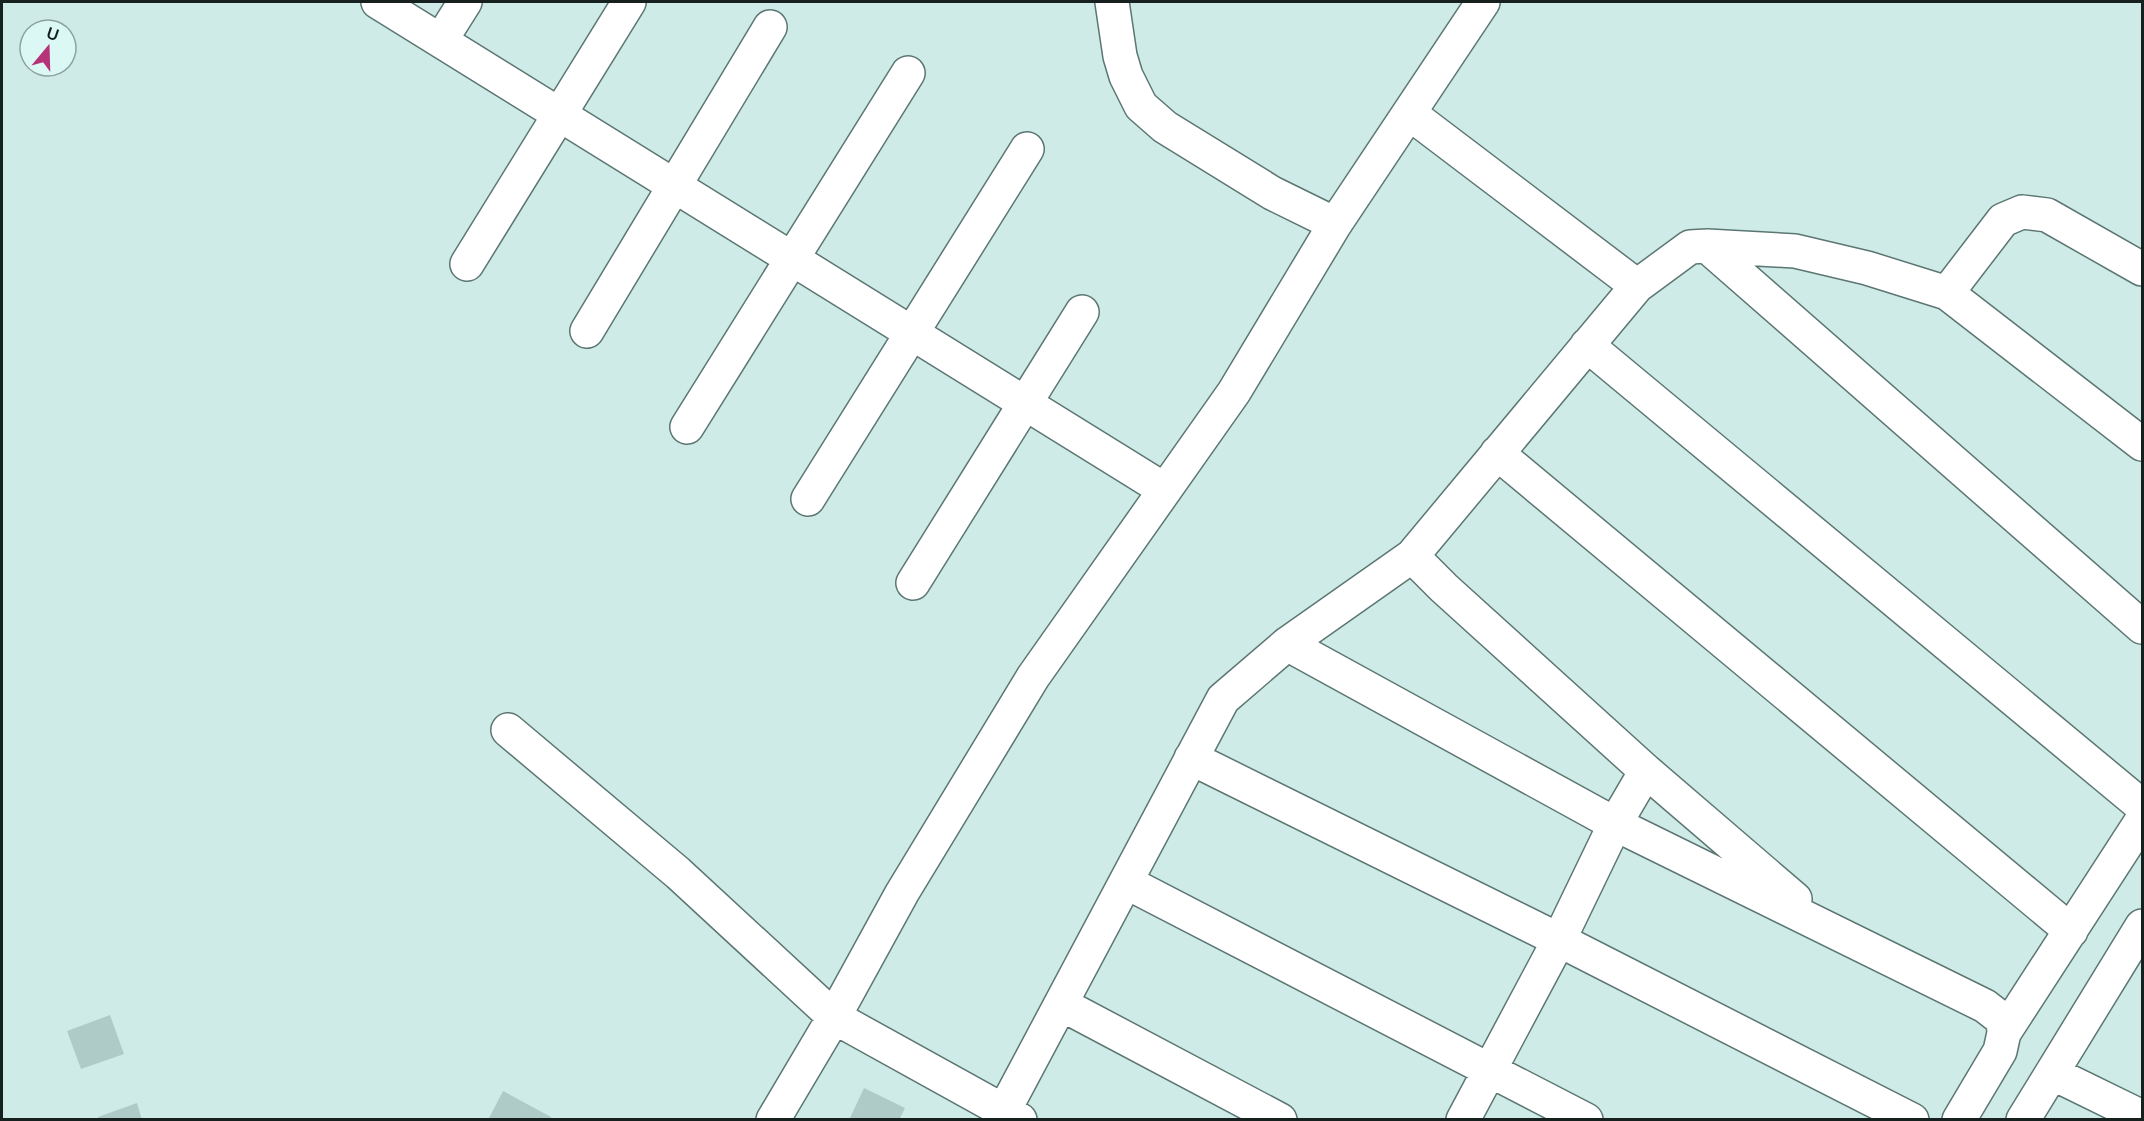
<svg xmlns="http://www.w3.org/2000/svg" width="2144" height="1121" font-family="Lato,sans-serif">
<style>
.building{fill:#afcbc7}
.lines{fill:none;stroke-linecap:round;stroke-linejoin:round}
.minor-casing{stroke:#5c7673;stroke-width:36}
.minor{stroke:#fff;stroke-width:33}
</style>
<rect width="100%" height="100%" fill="#ceebe7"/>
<path class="building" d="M110,1015L124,1054L81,1069L67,1031Z
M864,1088L905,1108L899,1120H849Z
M503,1091L551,1117L550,1120H488Z
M137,1103L142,1120H98V1117Z"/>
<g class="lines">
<defs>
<path id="minor" d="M378,2L1165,490
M1112,2L1120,56L1126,76L1141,106L1165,127L1272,193L1335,224
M441,40L465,2
M1409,113L1637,286L1412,556
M1707,246L2142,627
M467,264L629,2
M1637,286L1690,247L1707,246L1795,251L1867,268L1947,293L2142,444
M1947,293L2003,220L2022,212L2047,215L2142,269
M587,331L770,27
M1587,345L2142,806
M687,427L908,73
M1497,453L2071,931
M808,499L1027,149
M913,583L1082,312
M1287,644L1412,556L1444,588L1646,771L1615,824L1559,940L1463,1120
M508,730L678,873L834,1017L1020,1120
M1191,758L1559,940L1912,1120
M1646,771L1795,899
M1126,882L1586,1120
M1061,1004L1280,1120
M2004,1033L2142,820
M2052,1073L2142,1117
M773,1120L834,1017L902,893L1033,677L1234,392L1335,224L1483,2
M999,1120L1223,699L1287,644L1615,824L1985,1006L2003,1020L2004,1033L2000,1051L1959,1120
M2023,1120L2142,926"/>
</defs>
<use href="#minor" class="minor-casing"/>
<use href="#minor" class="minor"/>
</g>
<rect width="2144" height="1121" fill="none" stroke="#15201f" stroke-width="6"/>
<g transform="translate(48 48) rotate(19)"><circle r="28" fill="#dbf8f4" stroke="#8ca29f" stroke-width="1.5"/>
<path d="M0-4.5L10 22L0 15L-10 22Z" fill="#b63279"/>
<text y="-9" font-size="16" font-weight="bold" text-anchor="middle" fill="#15201f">U</text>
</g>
</svg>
